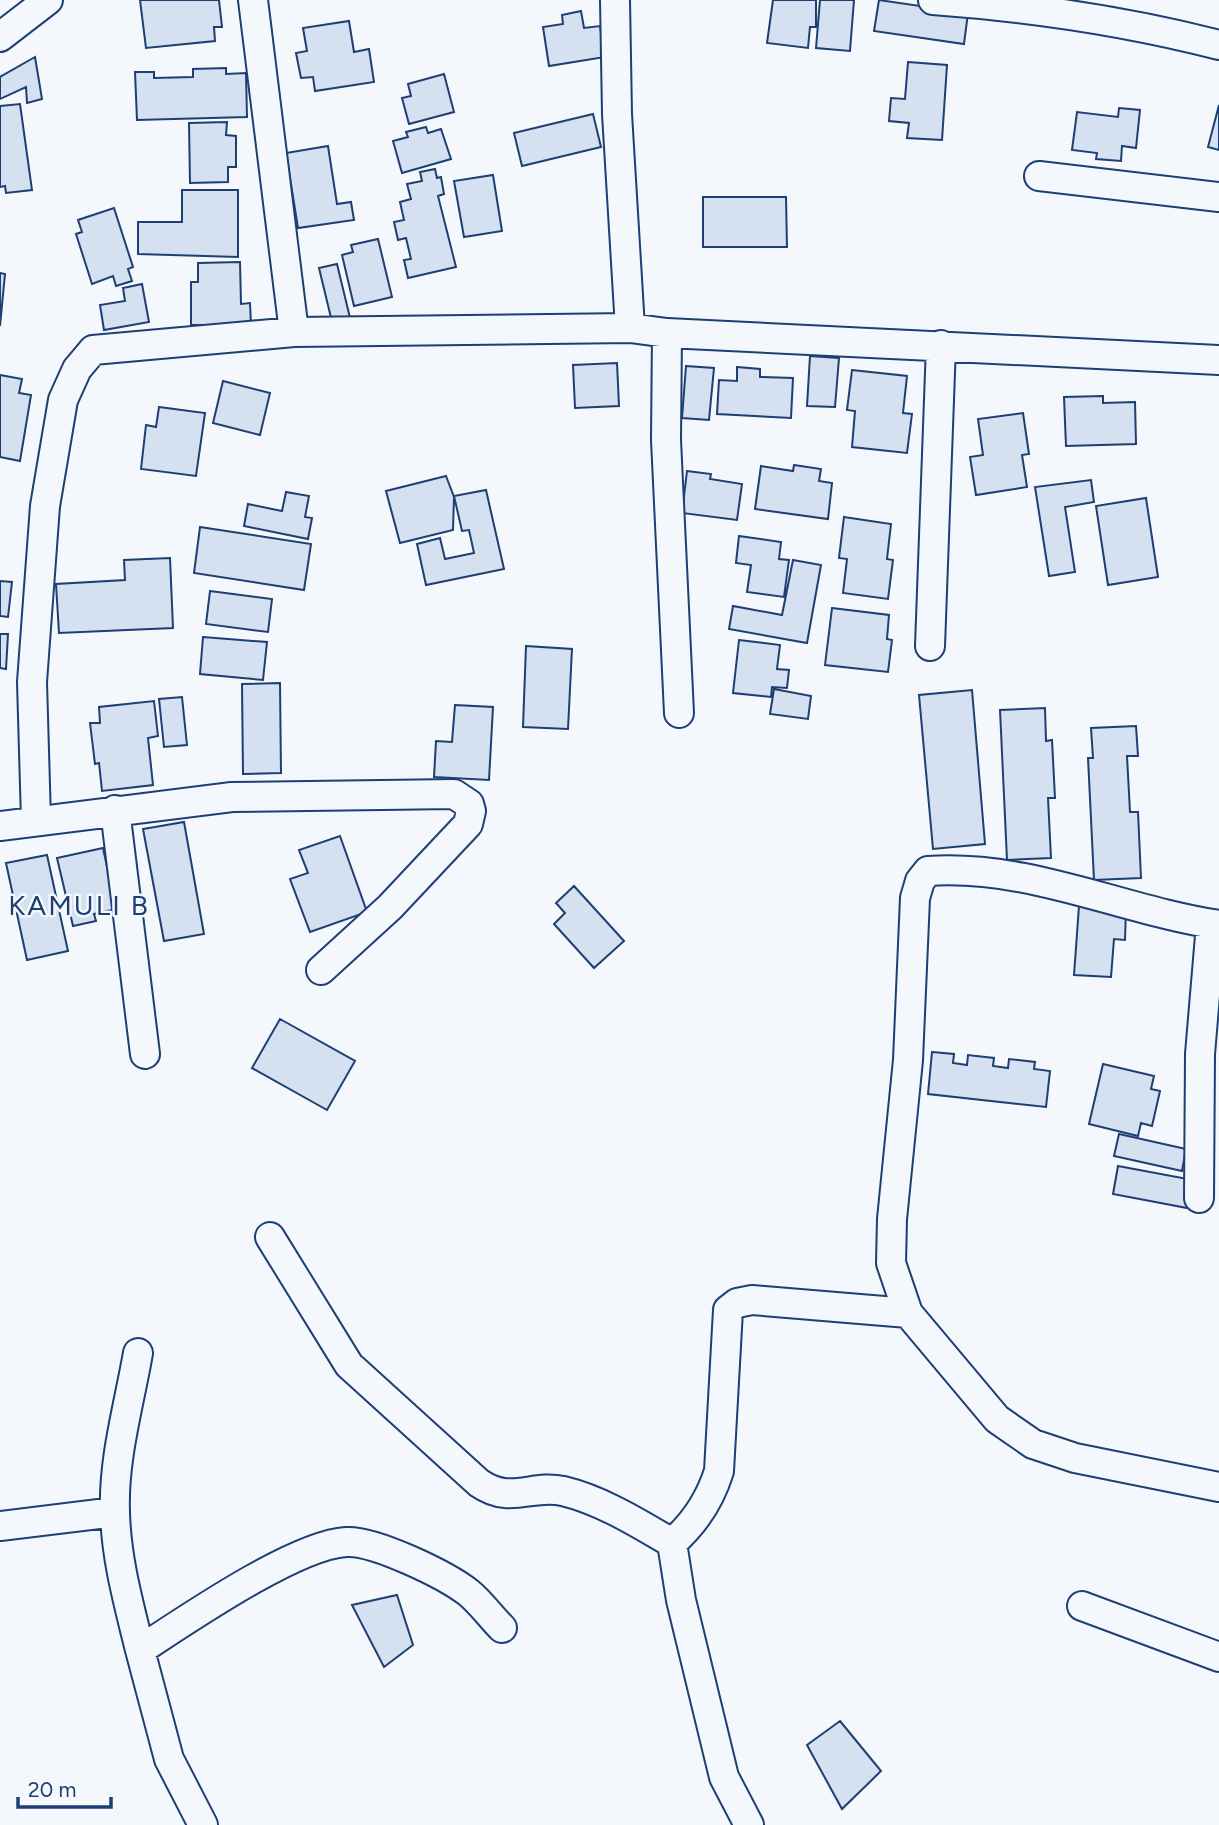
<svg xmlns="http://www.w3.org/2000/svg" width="1219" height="1825" font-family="Figtree,sans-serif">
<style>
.building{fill:#d5e0f0;stroke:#1d3f73;stroke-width:2}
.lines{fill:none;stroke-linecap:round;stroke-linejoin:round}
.minor-casing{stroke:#1d3f73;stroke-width:32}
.minor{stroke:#f4f7fb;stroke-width:28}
.labels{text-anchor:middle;stroke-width:5;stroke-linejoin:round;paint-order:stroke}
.quarter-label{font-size:28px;letter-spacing:2px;fill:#1d3f73;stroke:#f4f7fb}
</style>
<rect width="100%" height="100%" fill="#f4f7fb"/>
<path class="building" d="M140,0H219L222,27H214L215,41L146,48Z
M773,0H816V27H810L808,48L767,43Z
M820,0H854L850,51L816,48Z
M879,0L968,13L964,44L874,31Z
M581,11L584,28L600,26L605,57L549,66L543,27L563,24L562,15Z
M349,21L354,52L369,49L374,82L315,91L313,77L301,78L296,53L307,51L303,28Z
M35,57L42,99L27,103L26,87L0,99V77Z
M908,62L947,65L942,140L907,138L909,123L889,121L891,98L905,99Z
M226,68V74L246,73L247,117L137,120L135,72H154V78L193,77V69Z
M444,74L454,112L409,124L402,98L411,96L408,84Z
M20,104L32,190L6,193L5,186L0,187V106Z
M1219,105V150L1208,147Z
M1119,108L1140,110L1136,148L1122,146L1121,161L1096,159L1097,153L1072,150L1077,112L1118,117Z
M593,114L601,147L522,166L514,133Z
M227,122L226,135L236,136V167H228V182L190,183L189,123Z
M426,127L428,133L441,129L451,159L402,173L393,141L408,137L406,132Z
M328,146L337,204L351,202L354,220L298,228L286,153Z
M435,169L437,178L441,177L444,194L438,196L456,267L408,278L404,260L411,259L406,238L398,240L394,222L404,220L400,202L411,199L407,184L422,181L420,172Z
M493,175L502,231L464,237L454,181Z
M182,190H238V257L138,254V222H182Z
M703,197H786L787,247H703Z
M114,208L133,267L128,269L132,281L116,286L113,276L92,284L76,234L82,232L78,220Z
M378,239L392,297L354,306L342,255L353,252L351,245Z
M240,262L241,304L250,303L251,325H191V282H198V263Z
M337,264L351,322L333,326L319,268Z
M0,273L5,274L0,326Z
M142,284L149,322L104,330L100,305L125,301L123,288Z
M810,356L839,358L835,407L807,406Z
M617,363L619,406L575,408L573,365Z
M686,366L714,368L709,420L682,418Z
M737,367L760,369V377L793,378L791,418L717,414L719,380L737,381Z
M852,370L907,376L903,413L912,414L907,453L852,447L855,411L847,410Z
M0,375L22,379L19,393L31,395L20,461L0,457Z
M223,381L270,393L260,435L213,423Z
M1103,396V403L1135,402L1136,444L1066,446L1064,397Z
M159,407L205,413L196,476L141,469L146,425L156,427Z
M1023,413L1029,454L1022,455L1027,487L976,495L970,457L983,455L978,419Z
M794,465L821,469L819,481L832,483L828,519L755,509L761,466L793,471Z
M687,471L711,474L710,479L742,484L737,520L682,513Z
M446,476L454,497L453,530L400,543L386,491Z
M1091,480L1094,502L1065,507L1075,572L1049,576L1035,487Z
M486,490L504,569L426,585L417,544L440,538L445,559L474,553L469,530L462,531L454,496Z
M286,492L309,496L305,517L312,518L308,539L244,526L248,504L282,511Z
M1146,498L1158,577L1108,585L1096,506Z
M844,517L891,524L887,559L893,560L888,599L843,593L847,559L839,558Z
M200,527L311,544L304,590L194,573Z
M739,536L781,542L779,559L789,560L784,597L747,592L751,565L736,563Z
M170,558L173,628L59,633L56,584L125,580L124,560Z
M793,560L821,565L807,643L729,629L733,606L782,615Z
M0,581L12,582L8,617L0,616Z
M210,591L272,599L268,632L206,624Z
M832,608L889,615L887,639L892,640L888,672L825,665Z
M0,634H8L6,669L0,668Z
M203,637L267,642L263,680L200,674Z
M739,640L780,645L777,669L789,670L787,688L772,687L771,697L733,693Z
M526,646L572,649L568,729L523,727Z
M280,683L281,773L243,774L242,684Z
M774,689L811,696L808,719L770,714Z
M972,690L985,844L933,849L919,695Z
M182,697L187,745L164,747L159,699Z
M154,701L158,736L148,738L153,785L102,791L99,763L95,764L90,723H100L99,707Z
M455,705L493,707L489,780L434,777L436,741L452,742Z
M1045,708L1046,741L1052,740L1055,798H1048L1051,858L1007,860L1000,710Z
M1136,726L1138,756H1127L1130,812H1138L1141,878L1094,880L1088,758H1093L1091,728Z
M184,822L204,934L164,941L143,829Z
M340,836L367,912L310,932L290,879L308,873L299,850Z
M103,848L116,909L94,914L96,921L73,926L57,858Z
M47,855L68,951L27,960L6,863Z
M574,886L624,941L594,968L554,924L565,913L556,903Z
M1079,906L1126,909L1125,940L1114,939L1111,977L1074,975Z
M280,1019L355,1061L327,1110L252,1068Z
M932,1052L954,1054L953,1063L967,1065L968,1055L994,1058L993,1066L1008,1068L1009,1059L1035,1062L1034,1069L1050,1071L1046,1107L928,1094Z
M1103,1064L1154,1076L1151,1089L1160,1091L1152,1126L1141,1123L1138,1136L1089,1124Z
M1119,1134L1186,1149L1182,1171L1114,1156Z
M1118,1166L1193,1180L1187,1208L1113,1194Z
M397,1595L413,1645L384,1667L352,1605Z
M840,1721L881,1771L842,1809L807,1745Z"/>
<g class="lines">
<defs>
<path id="minor" d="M253,0L294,332
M615,0L617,114L630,328
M933,0C1029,7 1126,21 1219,45
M0,37L48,0
M1039,176L1219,197
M667,333L666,440L679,713
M930,646L941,345
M115,810L145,1054
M36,820L32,682L45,506L63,400L77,369L93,350L294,332L630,328L667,333L1219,360
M0,826L232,797L454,794L469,804L471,811L468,824L390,907L321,970
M1219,925C1121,910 1029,864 928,871L920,881L915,898L908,1060L892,1219L891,1263L908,1313L997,1419L1033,1444L1075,1458L1219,1487
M1199,1198L1200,1054L1211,924
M270,1237L349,1365L479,1483C511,1505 531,1484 563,1491C601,1500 638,1523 672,1543
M138,1353C129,1405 113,1459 115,1512C116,1559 129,1605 140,1650
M0,1526L115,1512
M1082,1606L1219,1657
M203,1825L169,1759L140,1650C186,1620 295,1545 346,1542C374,1540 446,1575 469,1593C481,1603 491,1617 502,1628
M749,1825L724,1777L681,1600L672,1543C695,1523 710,1500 719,1471L728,1310L737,1303L752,1300L908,1313"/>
</defs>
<use href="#minor" class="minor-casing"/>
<use href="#minor" class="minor"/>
</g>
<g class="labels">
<g class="quarter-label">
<text x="79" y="915">KAMULI B</text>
</g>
</g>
<path d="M18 1797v10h93v-10" fill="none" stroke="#1d3f73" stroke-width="3.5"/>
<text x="28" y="1797" font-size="21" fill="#1d3f73" stroke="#f4f7fb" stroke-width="5" paint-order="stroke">20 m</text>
</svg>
